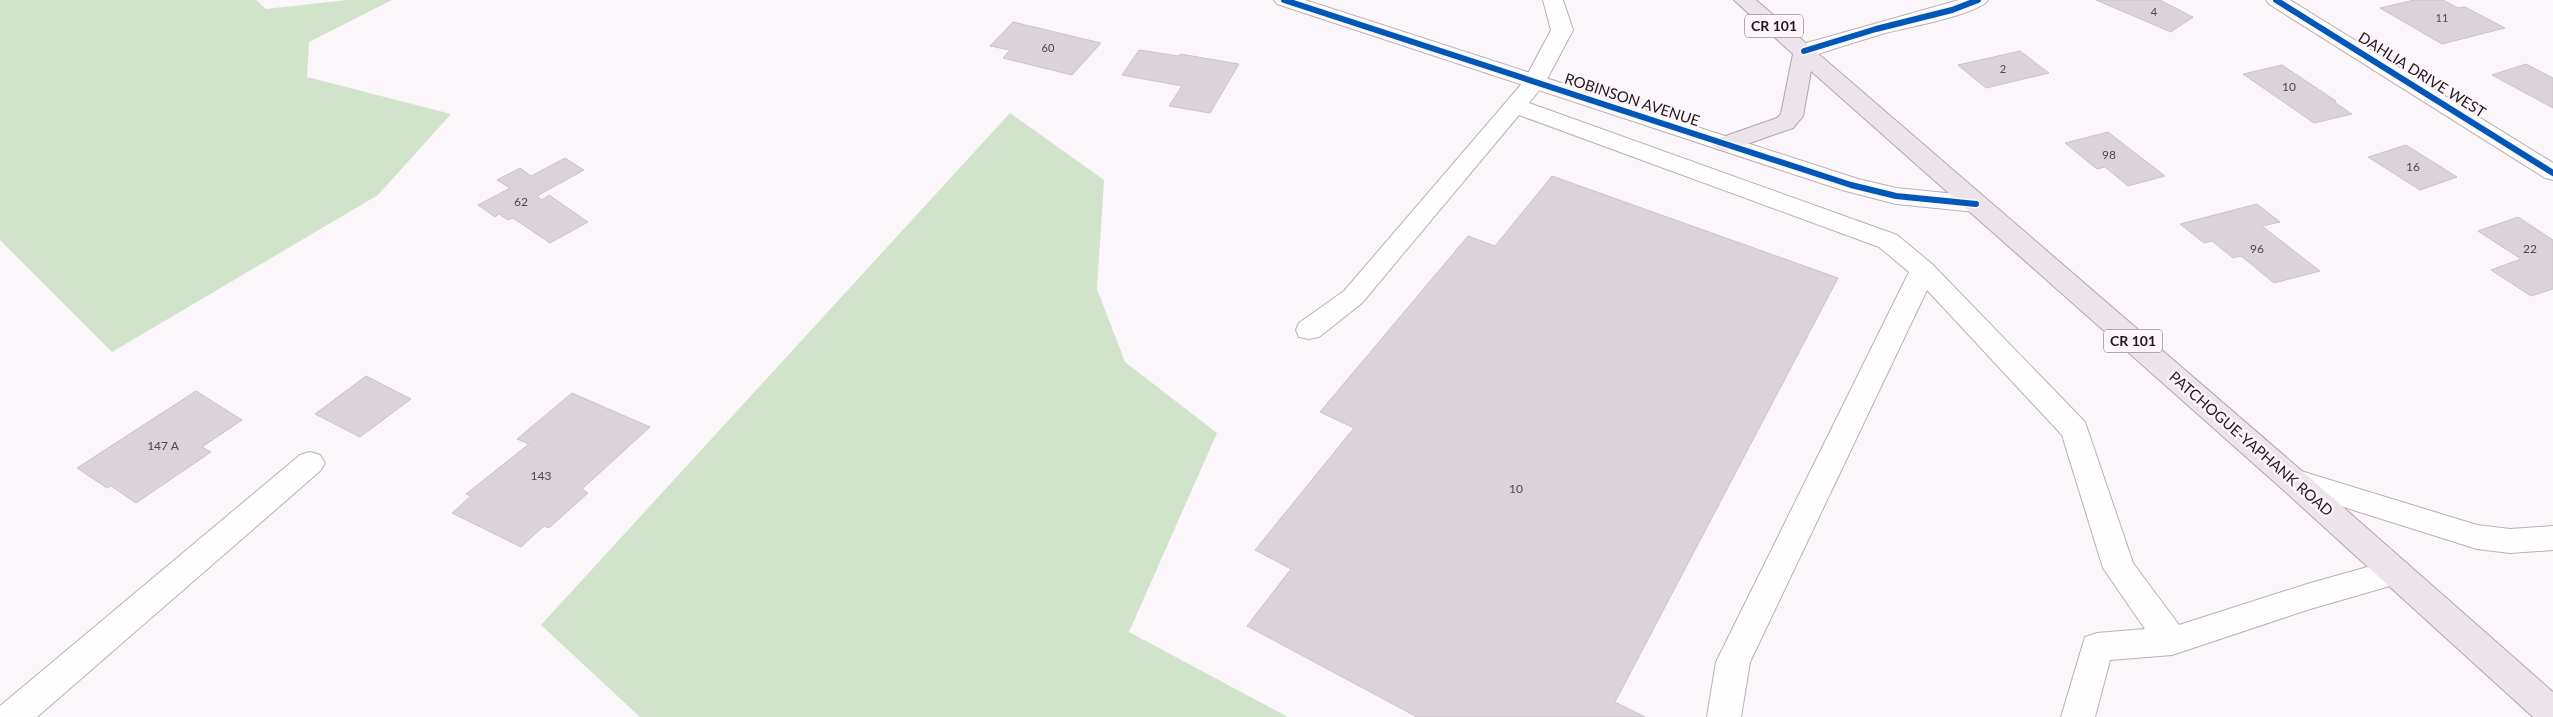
<svg xmlns="http://www.w3.org/2000/svg" width="2553" height="717" font-family="Lato,sans-serif">
<style>
.forest{fill:#d1e3cb}
.building{fill:#dbd3d8;stroke:#cbc3c8}
.lines{fill:none;stroke-linecap:round;stroke-linejoin:round}
.lane-casing{stroke:#b8b1b6;stroke-width:2}
.street-casing{stroke:#b8b1b6;stroke-width:2}
.primary-casing{stroke:#b4a4af;stroke-width:2}
.lane{fill:#fefefe;fill-rule:evenodd}
.street{fill:#fefefe;fill-rule:evenodd}
.primary{fill:#ede4eb;fill-rule:evenodd}
.cycleway-casing{stroke:#fcf5f9;stroke-width:9}
.cycleway{stroke:#0057b8;stroke-width:6}
.labels{text-anchor:middle;stroke-width:5;stroke-linejoin:round;paint-order:stroke}
.far-number-label{font-size:11px;fill:#50464d}
.number-label{font-size:12px;fill:#50464d}
.shield{fill:#fcf5f9;stroke:#635a60;stroke-width:1}
.shield-label{font-size:14px;font-weight:bold;fill:#22171f}
.street-label{font-size:15px;fill:#22171f;stroke:#fcf5f9}
</style>
<rect width="100%" height="100%" fill="#fbf6f9"/>
<path class="forest" d="M0,0H256L266,9L347,0H392L309,42L307,77L451,114L378,195L112,352L0,240Z
M1010,113L1104,180L1097,289L1125,362L1217,433L1129,632L1288,717H640L541,625Z"/>
<path class="building" d="M2096,0H2160L2193,17L2171,32Z
M2414,0H2443L2458,8L2465,7L2505,28L2442,44L2380,8Z
M1013,22L1101,43L1072,75L1003,58L1010,50L990,46Z
M1139,50L1179,56L1180,54L1239,64L1210,113L1169,106L1182,86L1122,75Z
M2020,51L2049,73L1986,88L1958,65Z
M2526,64L2553,78V108L2492,75Z
M2282,65L2336,101L2334,102L2352,114L2314,123L2243,74Z
M2108,132L2165,176L2128,186L2105,167L2097,169L2065,143Z
M2406,145L2457,177L2420,190L2368,157Z
M565,158L584,170L537,196L542,200L549,195L588,222L550,243L513,218L508,220L499,214L495,217L478,205L510,188L497,180L520,168L531,176Z
M1552,176L1838,278L1615,702L1645,717H1417L1247,626L1291,569L1255,550L1354,428L1320,412L1468,236L1495,246Z
M2257,204L2280,222L2262,226L2320,271L2274,283L2241,256L2233,258L2212,241L2204,243L2180,224Z
M2518,217L2553,240V289L2531,296L2491,270L2521,259L2478,231Z
M366,376L411,399L360,437L315,414Z
M196,391L242,420L202,447L211,452L136,503L111,486L107,488L77,468Z
M572,393L650,427L582,489L588,493L549,528L544,526L521,547L452,513L471,496L466,494L529,444L517,439Z"/>
<g class="lines">
<defs>
<path id="lane" d="M1543,0H1563L1573,30L1545,83L1529,103L1897,235L1932,264L2085,422L2133,563L2179,625L2307,584L2396,559L2407,563L2412,572L2407,581L2307,610L2172,655L2110,660L2095,717H2061L2085,637L2097,633L2145,629L2103,568L2062,435L1927,290L1750,662L1741,717H1707L1716,662L1909,272L1879,247L1519,115L1362,303L1319,337L1309,339L1299,337L1296,330L1299,323L1344,291L1507,101L1524,81L1551,30Z
M310,452L320,455L325,463L320,471L37,717H0V706L300,455Z
M2291,468L2477,525L2510,529L2553,526V550L2510,553L2477,549L2280,487L2276,479L2280,471Z"/>
<path id="street" d="M1274,0H1305L1858,179L1896,188L1976,196L1985,199L1988,204L1985,209L1976,212L1896,204L1842,190L1277,4Z
M1959,0H1988C1978,15 1903,28 1882,34C1859,41 1835,48 1812,56L1804,57L1796,56L1793,51L1796,46Z
M2266,0H2290L2553,163V180L2545,178L2269,4Z"/>
<path id="primary" d="M1734,0H1756L2302,471L2553,692V717H2533L2280,487L1811,71L1803,116L1793,128L1733,149L1725,151L1717,149L1713,144L1717,139L1777,118L1781,114L1793,54Z"/>
</defs>
<use href="#lane" class="lane-casing"/>
<use href="#street" class="street-casing"/>
<use href="#primary" class="primary-casing"/>
<use href="#lane" class="lane"/>
<use href="#street" class="street"/>
<use href="#primary" class="primary"/>
<defs>
<path id="cycleway" d="M1284,0L1851,185L1896,196L1976,204
M2276,0L2553,173
M1804,51L1876,29L1952,10L1978,0"/>
</defs>
<use href="#cycleway" class="cycleway-casing"/>
<use href="#cycleway" class="cycleway"/>
</g>
<g class="labels">
<g class="far-number-label">
<text x="2154" y="16">4</text>
<text x="2442" y="22">11</text>
<text x="1048" y="52">60</text>
<text x="2003" y="73">2</text>
</g>
<g class="number-label">
<text x="2289" y="91">10</text>
<text x="2109" y="159">98</text>
<text x="2413" y="171">16</text>
<text x="521" y="206">62</text>
<text x="2257" y="253">96</text>
<text x="2530" y="253">22</text>
<text x="163" y="450">147 A</text>
<text x="541" y="480">143</text>
<text x="1516" y="493">10</text>
</g>
<g class="shield">
<rect x="1745" y="14.5" width="58" height="23" rx="4"/>
<rect x="2104" y="329.5" width="58" height="23" rx="4"/>
</g>
<g class="shield-label">
<text x="1774" y="31">CR 101</text>
<text x="2133" y="346">CR 101</text>
</g>
<g class="street-label">
<text transform="translate(2422 75) rotate(32)" y="5">DAHLIA DRIVE WEST</text>
<text transform="translate(1632 100) rotate(18)" y="5">ROBINSON AVENUE</text>
<text transform="translate(2251 444) rotate(41)" y="5">PATCHOGUE-YAPHANK ROAD</text>
</g>
</g>
</svg>
